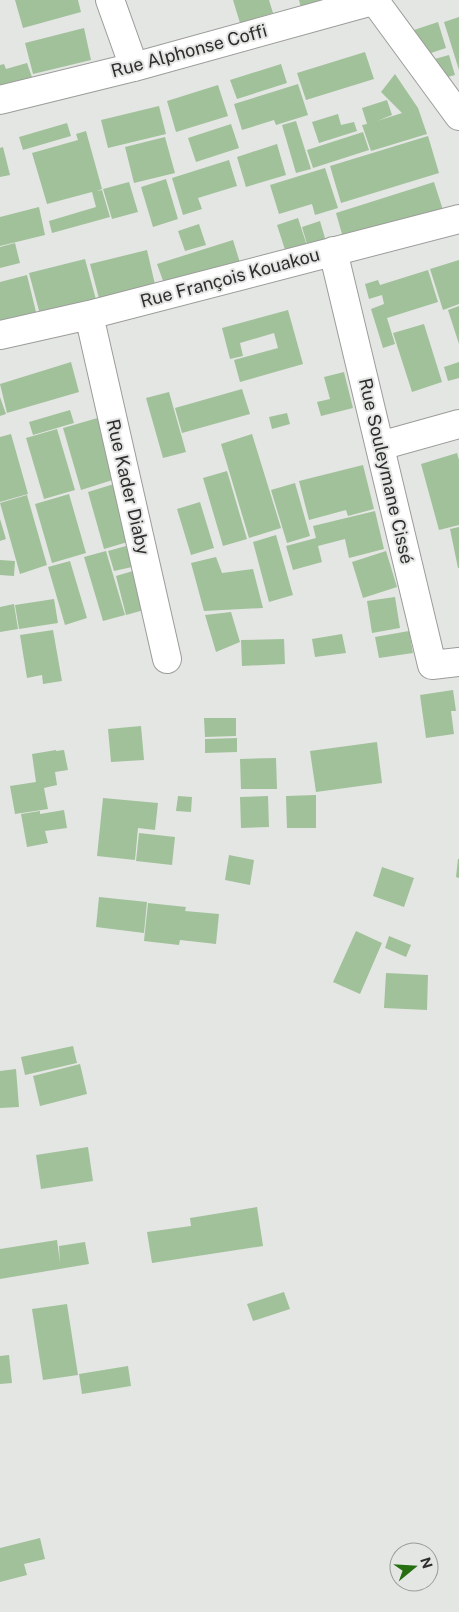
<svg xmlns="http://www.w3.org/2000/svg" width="459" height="1612" font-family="'Public Sans',sans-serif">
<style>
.building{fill:#a1c19a}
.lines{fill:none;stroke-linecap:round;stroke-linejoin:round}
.minor-casing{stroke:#9b9d9a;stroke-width:30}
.minor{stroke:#fff;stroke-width:28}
.labels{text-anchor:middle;stroke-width:4;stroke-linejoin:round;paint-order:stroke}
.street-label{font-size:18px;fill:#2d2e2d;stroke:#e4e6e3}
</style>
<rect width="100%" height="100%" fill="#e4e6e3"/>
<path class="building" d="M15,0H78L81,12L23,28Z
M233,0H269L273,13L240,23Z
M299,0H332L303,16Z
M459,17V70L444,22Z
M438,22L446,48L422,56L414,30Z
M84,28L91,60L33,74L25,43Z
M365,52L374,79L306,100L297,73Z
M449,55L455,75L437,80L431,60Z
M27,63L33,80L0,90V65L4,64L6,69Z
M281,64L287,83L237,99L230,80Z
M395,74L418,108L427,134L371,151L362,125L367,124L362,108L387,100L392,115L377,121L402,113L381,92Z
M298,84L308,115L276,125L274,120L242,130L234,104Z
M218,85L228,116L176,132L167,101Z
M159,106L166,134L108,148L101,120Z
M338,114L341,125L354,122L357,131L319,143L312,122Z
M296,121L311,169L296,173L282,125Z
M67,123L71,136L23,150L19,137Z
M231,124L239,148L196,162L188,138Z
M86,131L102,189L97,191L102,190L110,217L52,233L49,221L96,207L92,192L47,204L32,153L78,140L76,134Z
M363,132L369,150L313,168L307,150Z
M428,136L439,173L341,203L330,166Z
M165,137L175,173L134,183L125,147Z
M277,144L286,175L246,187L237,157Z
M3,147L10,175L0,177V148Z
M229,160L237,186L198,198L202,209L183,215L172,178Z
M325,168L338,208L315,215L312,204L279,214L270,185Z
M166,179L178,219L153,227L141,187Z
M129,182L138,212L112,219L103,189Z
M434,182L443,210L344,241L336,213Z
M39,207L45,235L0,246V217Z
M298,218L309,252L288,259L277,225Z
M320,221L327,245L309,251L302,227Z
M199,224L206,245L185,251L178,231Z
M233,240L241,266L166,289L157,264Z
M15,243L20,263L0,268V247Z
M147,250L157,293L101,306L90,264Z
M85,259L98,307L42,322L29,273Z
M459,260V304L443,310L430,269Z
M428,270L438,302L387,318L395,344L383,348L371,309L384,304L382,295L369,299L365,284L378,280L380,285Z
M27,275L36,312L0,321V282Z
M459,306V344L448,310Z
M288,310L303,364L240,382L234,360L278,348L274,333L240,343L243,356L230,359L222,328Z
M424,324L442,382L412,392L393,333Z
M71,362L79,392L7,413L0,384Z
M459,362V378L448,381L444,367Z
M344,372L353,408L321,416L317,402L330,399L324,377Z
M242,389L250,414L182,433L175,408Z
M169,392L186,452L163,458L146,398Z
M0,397L6,414L0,416Z
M70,410L74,423L33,435L29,422Z
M287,413L290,424L272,429L269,417Z
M101,417L119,478L81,490L63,428Z
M57,429L75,490L44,499L26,438Z
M11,434L28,494L0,502V437Z
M252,434L281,528L249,538L221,444Z
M457,453L459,460V525L439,530L421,464Z
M363,465L374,509L348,516L346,510L309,520L299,481Z
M227,471L247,539L223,546L203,478Z
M295,483L310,536L287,543L271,490Z
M114,484L131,541L104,549L88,492Z
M69,494L86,553L52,563L35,504Z
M27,495L47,565L20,574L0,503Z
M200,502L214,548L191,555L177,509Z
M375,511L384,549L349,558L345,539L318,546L322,562L293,570L286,546L316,538L313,526Z
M0,519L6,539L0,541Z
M459,527V568H458L450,529Z
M276,535L293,595L269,602L253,542Z
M126,546L132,567L114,571L108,551Z
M106,551L125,615L103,621L84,557Z
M386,551L397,587L363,598L352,562Z
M216,557L222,573L253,569L263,608L204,611L191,563Z
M0,560L15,561L14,576L0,575Z
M70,561L87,618L65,625L48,567Z
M133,571L144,610L126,615L116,576Z
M395,597L400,628L372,633L367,601Z
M54,599L58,623L19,629L15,605Z
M14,604L18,629L0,632V607Z
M231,612L240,642L216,652L205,615Z
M53,630L62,681L43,684L42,675L27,678L20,635Z
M409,631L413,653L379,658L375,637Z
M342,634L346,653L315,657L312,639Z
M284,639L285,664L242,666L241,640Z
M453,690L456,711H451L454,734L426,738L420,695Z
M204,718H236V736L205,737Z
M141,726L144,760L111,762L108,729Z
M237,738V752L205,753V739Z
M377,742L382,783L316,792L310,751Z
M56,750V751L64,750L68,770L55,772L57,785L44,788L48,809L15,814L10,786L36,782L32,754Z
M276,758L277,789H241L240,759Z
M316,795V828H287L286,796Z
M178,796L192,797L191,812L176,811Z
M268,796L269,827L241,828L240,797Z
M103,798L158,803L155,830L138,828L135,860L97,856Z
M64,810L67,828L45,831L48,843L27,847L21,814L40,811V814Z
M139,833L175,837L172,865L136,861Z
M229,855L254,860L250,885L225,880Z
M458,859H459V878L456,877Z
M382,867L414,878L404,907L373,896Z
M99,897L147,902L144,933L96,927Z
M148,903L186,907L185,911L219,914L216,944L180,940L179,945L144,941Z
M356,931L382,943L360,994L333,982Z
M389,936L411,945L406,957L385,948Z
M386,973L428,975L427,1010L384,1008Z
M73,1046L77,1063L25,1075L21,1057Z
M80,1064L87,1094L40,1106L33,1076Z
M16,1069L19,1107L0,1108V1071Z
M88,1147L93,1181L41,1189L36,1155Z
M257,1207L263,1246L152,1263L147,1232L191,1226L190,1218Z
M57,1240L60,1263L59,1246L85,1242L89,1264L0,1279V1249Z
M284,1292L290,1309L253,1321L247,1304Z
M67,1304L78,1375L43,1380L32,1309Z
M9,1355L12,1383L0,1384V1356Z
M128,1366L131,1386L82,1394L79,1374Z
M40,1538L45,1559L24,1564L27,1575L0,1582V1548Z"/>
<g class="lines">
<defs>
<path id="minor" d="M110,0L134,67
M374,0L459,116
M0,100L134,67L376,0
M333,251L432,665L459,662
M89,315L167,659
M0,335L89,315L459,219
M380,446L459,424"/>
</defs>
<use href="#minor" class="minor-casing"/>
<use href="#minor" class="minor"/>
</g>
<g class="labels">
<g class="street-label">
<text transform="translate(189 51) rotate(-15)" y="6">Rue Alphonse Coffi</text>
<text transform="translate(230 278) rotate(-15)" y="6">Rue François Kouakou</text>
<text transform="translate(386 471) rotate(77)" y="6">Rue Souleymane Cissé</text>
<text transform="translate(128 487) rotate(77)" y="6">Rue Kader Diaby</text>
</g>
</g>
<g transform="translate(414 1567) rotate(72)"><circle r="24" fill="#e4e6e3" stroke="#9b9c9a"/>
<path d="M0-4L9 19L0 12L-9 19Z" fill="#256f11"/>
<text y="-8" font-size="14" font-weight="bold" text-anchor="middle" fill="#2d2e2d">N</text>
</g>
</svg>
